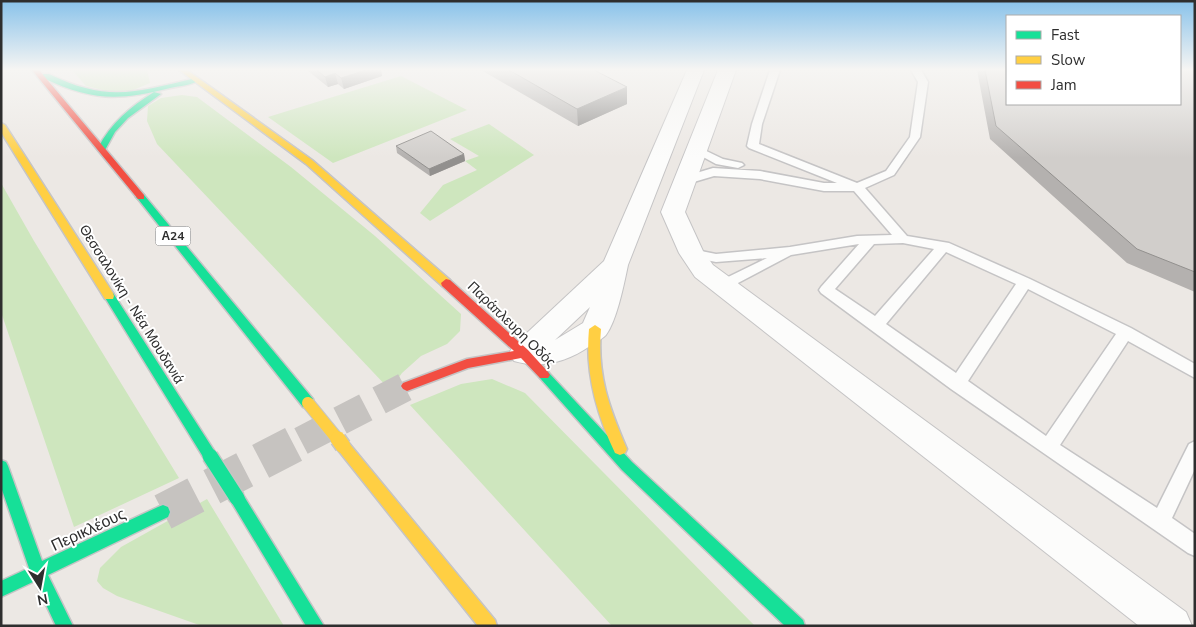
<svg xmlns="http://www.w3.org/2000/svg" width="1196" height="627" font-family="'Nunito Sans',sans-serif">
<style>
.green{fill:#cee6be}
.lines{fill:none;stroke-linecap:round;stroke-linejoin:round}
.secondary-tunnel-far1{stroke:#c6c3c0;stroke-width:29;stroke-dasharray:29 15;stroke-linecap:butt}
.secondary-tunnel{stroke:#c6c3c0;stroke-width:37;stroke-dasharray:37 18;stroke-linecap:butt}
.lane-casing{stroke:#c5c4c5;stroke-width:3}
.street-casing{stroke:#c5c4c5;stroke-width:2}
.fast-casing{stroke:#c5c4c5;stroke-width:3}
.slow-casing{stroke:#c5c4c5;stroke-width:3}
.jam-casing{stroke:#c5c4c5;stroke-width:3}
.lane{fill:#fcfcfb;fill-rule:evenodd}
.street{fill:#fcfcfb;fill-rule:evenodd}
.fast{fill:#16e098;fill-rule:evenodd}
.slow{fill:#ffcf43;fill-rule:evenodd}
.jam{fill:#f24e42;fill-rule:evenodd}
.fast-bridge-casing{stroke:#c6c5c4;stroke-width:18;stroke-linecap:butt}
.slow-bridge-far1-casing{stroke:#c6c5c4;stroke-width:14;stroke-linecap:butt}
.slow-bridge-casing{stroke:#c6c5c4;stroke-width:18;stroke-linecap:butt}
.fast-bridge{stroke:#16e098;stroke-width:15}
.slow-bridge-far1{stroke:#ffcf43;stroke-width:12}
.slow-bridge{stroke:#ffcf43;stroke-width:15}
.wall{fill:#b4b1af}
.shaded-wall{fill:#92908e}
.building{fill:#d1cecb;stroke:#92908e}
.labels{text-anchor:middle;stroke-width:4;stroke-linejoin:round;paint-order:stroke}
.shield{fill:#fff;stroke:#6d6d6d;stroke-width:1}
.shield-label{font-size:12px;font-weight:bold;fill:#2e2e2e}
.street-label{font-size:14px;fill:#2e2e2e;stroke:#fff}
.near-street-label{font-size:16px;fill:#2e2e2e;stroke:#fff}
</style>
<rect width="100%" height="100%" fill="#ece8e4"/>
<path class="green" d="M72,70H147L150,83L131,91L115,93L86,86Z
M401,76L467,110L333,163L268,117Z
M182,95L197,97L291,167L375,236L461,314L460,331L447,344L421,356L402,373L390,390L157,144L147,121L148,106L161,98Z
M489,124L534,155L430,221L420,213L443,185L477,170L465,161L479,156L450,139Z
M1,183L34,241L179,478L74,527L1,312Z
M492,379L525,393L755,626H612L410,405L461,384Z
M207,499L284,626H202L117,596L103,588L97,581L100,568L121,547Z"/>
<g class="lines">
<path class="secondary-tunnel-far1" d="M301,441L407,386"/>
<path class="secondary-tunnel" d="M163,512L304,439"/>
<defs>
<path id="lane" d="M770,70H780L762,124L759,144L857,183L886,171L910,137L918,82L911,70H921L928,82L920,137L894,175L865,188L907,236L949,243L1030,279L1131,328L1195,364V378L1128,341L1060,445L1157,508L1189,444L1195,441V469L1172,518L1195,534V556L1188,553L951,389L821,293L819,290L821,287L859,244L791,255L738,283L740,294L738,298H728C725,292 723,283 726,278L767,258L716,262L686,256L684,253L686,250L691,249L716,254L790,247L857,236L892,235L854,191H824L760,179L714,176L687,184L683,183L681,180L683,177L713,168L760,171L824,183H837L749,148L747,146L752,124ZM903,243L934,249L875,316L835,289L874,244ZM946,252L1016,284L956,373L886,324ZM1028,289L1116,334L1046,436L968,381Z
M698,147L723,159L742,163L744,165L738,168L716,164L694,152L692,150Z"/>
<path id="street" d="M687,70H704L628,265C624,284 617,320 606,335C602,339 595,343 590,346C567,362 541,369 514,361L509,353L514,345L604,261ZM590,307L583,323L555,340Z
M718,70H736L685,212L703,251L713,265L1186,612L1192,626H1139L695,277L679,253L661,212Z"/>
<path id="fast" d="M43,74H49C108,103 136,92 196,78L200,80C192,85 180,86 170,88C119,101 92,101 43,78Z
M154,92L161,94L128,118L115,132L105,150H99L98,148C111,123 130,107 154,92Z
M141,194L144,195L313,399L314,403L313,407L308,408L303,407L138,199L136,197Z
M109,292L113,293L215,452L217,456L215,460L210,462L205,460L104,296Z
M544,370L548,372L632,462L803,620L805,626H785L622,470L540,378L538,375L540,372Z
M1,460L6,462L8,466L42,561L158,507L163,505L168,507L170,512L168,517L48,575L73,626H56L35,581L1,597V581L29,568L1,487Z
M237,491L242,493L324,626H306L232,503L230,498L232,493Z"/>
<path id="slow" d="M179,70H187L312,160L450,280L451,283L450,286H442L306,164Z
M1,123L5,125L113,293L114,296L113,299H105L1,132Z
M595,325L601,329C597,375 609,407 627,449L625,453L620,455L615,453C596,413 585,373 589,329Z
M343,440L348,442L495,620L497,626H478L338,450L336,446L338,442Z"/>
<path id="jam" d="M32,70H39L144,195V199H138Z
M446,279L450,280L528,350L548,372L550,375L548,378H540L521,358L468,368L407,391L403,389L401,386L403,383L467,359L514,351L442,286L441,283Z"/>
</defs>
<use href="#lane" class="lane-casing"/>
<use href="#street" class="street-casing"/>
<use href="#fast" class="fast-casing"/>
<use href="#slow" class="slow-casing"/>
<use href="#jam" class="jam-casing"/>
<use href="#lane" class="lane"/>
<use href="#street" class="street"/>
<use href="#fast" class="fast"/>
<use href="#slow" class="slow"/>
<use href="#jam" class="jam"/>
<defs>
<path id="fast-bridge" d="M210,456L237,498"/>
<path id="slow-bridge-far1" d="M308,403L339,441"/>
<path id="slow-bridge" d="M338,439L343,446"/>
</defs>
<use href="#fast-bridge" class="fast-bridge-casing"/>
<use href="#slow-bridge-far1" class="slow-bridge-far1-casing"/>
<use href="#slow-bridge" class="slow-bridge-casing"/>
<use href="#fast-bridge" class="fast-bridge"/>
<use href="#slow-bridge-far1" class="slow-bridge-far1"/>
<use href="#slow-bridge" class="slow-bridge"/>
</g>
<path class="wall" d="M307,70H381L382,76L344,89L338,84L328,87Z
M481,70H594L627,104L578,126Z
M977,70H1195V292L1127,263L990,139Z
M396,146L464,154L465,161L430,176L397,153Z"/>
<path class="shaded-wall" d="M366,70H381L382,76L344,89L341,78Z
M335,73L338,84L328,87L325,77Z
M627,87V104L578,126L577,109Z
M464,154L465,161L430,176L429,169Z"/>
<path class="building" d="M317,70H366L341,78L335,73L325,77Z
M509,70H594L627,87L577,109Z
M985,70H1007V104H1180V70H1195V272L1137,249L996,126Z
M431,131L464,154L429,169L396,146Z"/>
<linearGradient id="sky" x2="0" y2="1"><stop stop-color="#88c2ea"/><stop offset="0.44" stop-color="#f6f5f3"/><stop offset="1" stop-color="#f6f5f3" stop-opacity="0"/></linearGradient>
<rect width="1196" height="158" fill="url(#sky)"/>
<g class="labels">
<rect class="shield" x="155.5" y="226.5" width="35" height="19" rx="4"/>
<g class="shield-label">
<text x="173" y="240">Α24</text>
</g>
<g class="street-label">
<text transform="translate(132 304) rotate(58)" y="5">Θεσσαλονίκη - Νέα Μουδανιά</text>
<text transform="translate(512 324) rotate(44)" y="5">Παράπλευρη Οδός</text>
</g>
<g class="near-street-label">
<text transform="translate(88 529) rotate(-25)" y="6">Περικλέους</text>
</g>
</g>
<rect width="1196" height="627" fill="none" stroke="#2e2e2e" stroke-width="5"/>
<rect x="1006" y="15" width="175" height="90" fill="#ffffff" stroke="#ababab"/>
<rect x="1016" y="31" width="25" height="8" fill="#16e098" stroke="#ababab"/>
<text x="1051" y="40" font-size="15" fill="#2e2e2e">Fast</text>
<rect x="1016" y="56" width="25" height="8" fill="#ffcf43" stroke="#ababab"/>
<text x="1051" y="65" font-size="15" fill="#2e2e2e">Slow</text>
<rect x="1016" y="81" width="25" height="8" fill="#f24e42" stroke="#ababab"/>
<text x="1051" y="90" font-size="15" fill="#2e2e2e">Jam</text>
<g transform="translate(40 587) rotate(169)" stroke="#ffffff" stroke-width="4" paint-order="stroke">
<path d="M0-4L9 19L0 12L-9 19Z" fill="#2e2e2e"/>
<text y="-8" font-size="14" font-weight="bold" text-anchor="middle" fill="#2e2e2e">N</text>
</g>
</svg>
